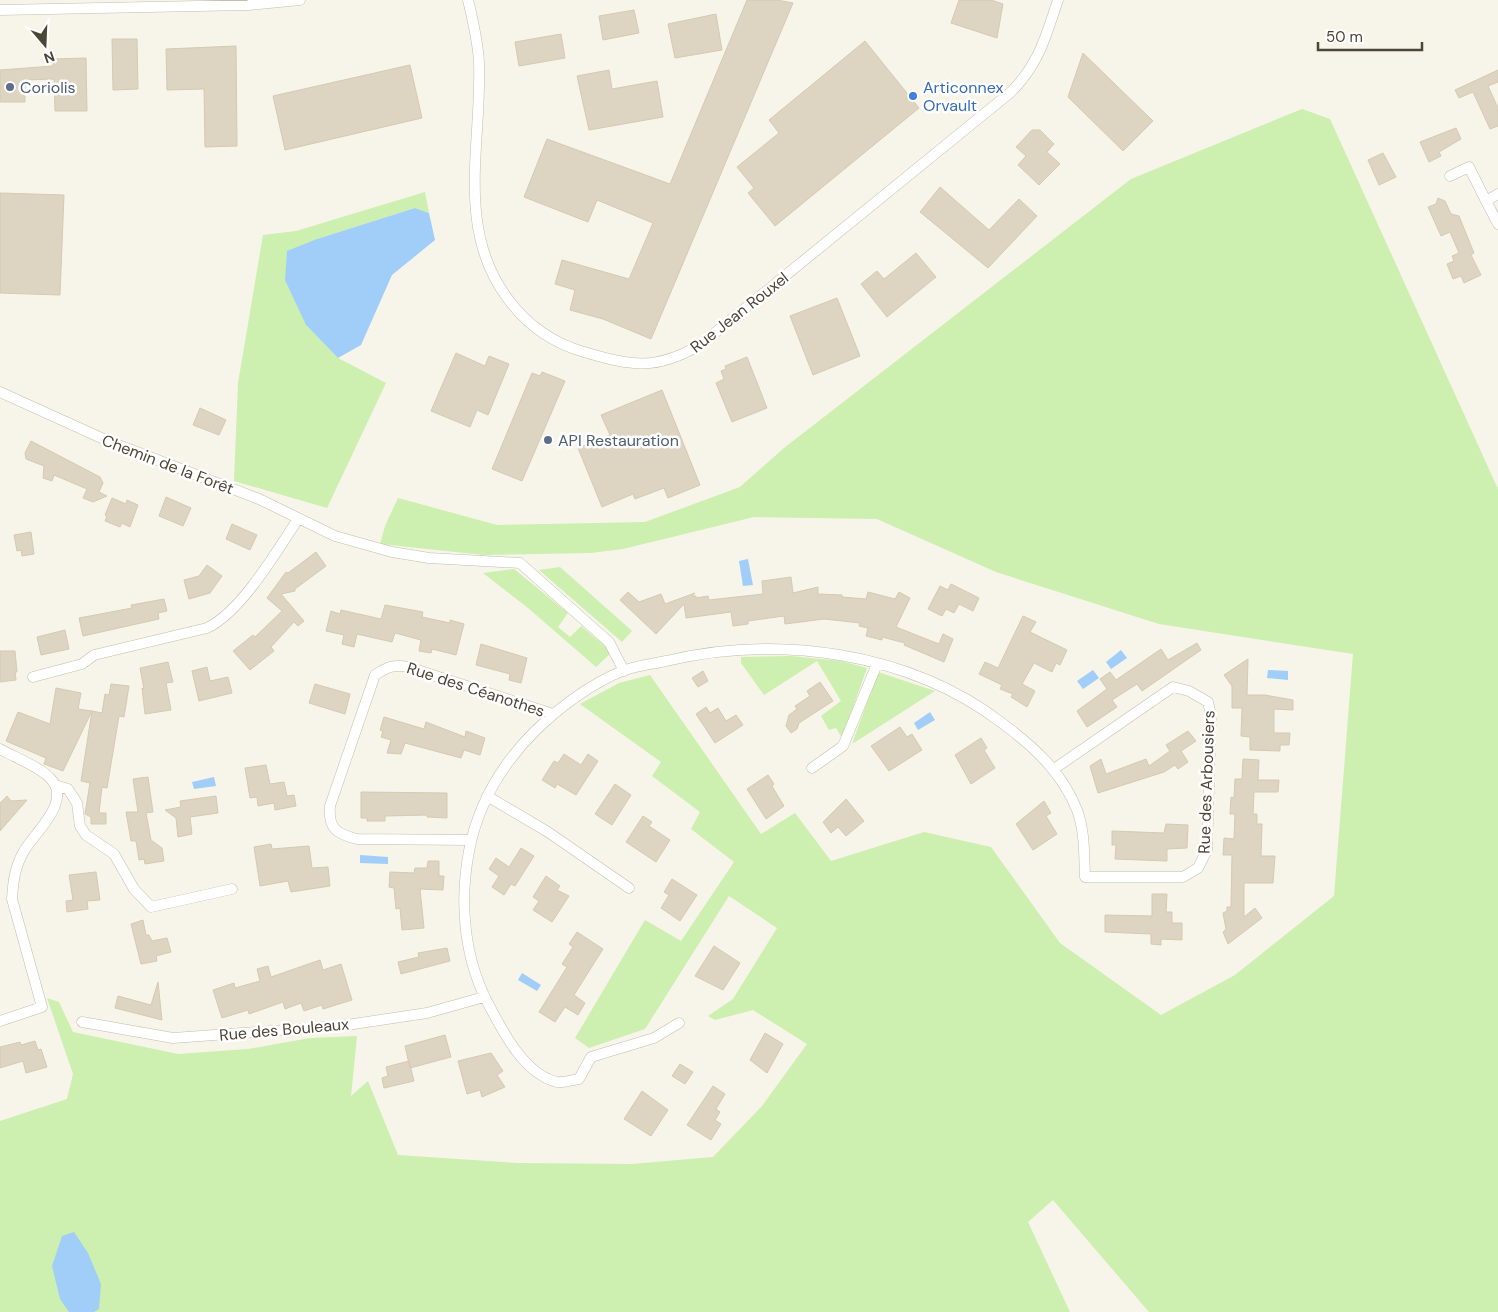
<svg xmlns="http://www.w3.org/2000/svg" width="1498" height="1312" font-family="'DM Sans',sans-serif">
<style>
.green{fill:#cdefaf}
.water{fill:#a1cef9}
.building{fill:#ddd4c1;stroke:#d6cab0}
.lines{fill:none;stroke-linecap:round;stroke-linejoin:round}
.minor-casing{stroke:#c4bdab;stroke-width:11}
.minor{stroke:#fff;stroke-width:10}
.service-dot{fill:#5c6f8a;stroke:#fff;stroke-width:2}
.shop-dot{fill:#3f7fe0;stroke:#fff;stroke-width:2}
.labels{text-anchor:middle;stroke-width:5;stroke-linejoin:round;paint-order:stroke}
.service-label{font-size:16px;fill:#4e5e75;stroke:#fff;text-anchor:start}
.shop-label{font-size:16px;fill:#366cbe;stroke:#fff;text-anchor:start}
.street-label{font-size:16px;fill:#4c4637;stroke:#fff}
</style>
<rect width="100%" height="100%" fill="#f7f4ea"/>
<path class="green" d="M1302,109L1330,119L1498,489V1312H1149L1053,1200L1028,1222L1070,1312H0V1121L67,1099L73,1074L47,998L59,1002L73,1032L178,1054L248,1049L310,1038L357,1036L351,1096L368,1081L398,1155L517,1163L632,1164L713,1157L762,1106L807,1044L753,1010L715,1020L708,1016L733,999L777,928L729,896L645,1029L589,1048L575,1038L645,920L681,941L734,862L691,829L700,812L652,776L661,762L580,704L619,683L650,675L761,834L795,813L831,861L924,832L991,847L1060,943L1161,1015L1235,975L1334,896L1353,654L1159,624L996,572L877,519L754,517L623,549L591,553L484,555L380,544L385,526L398,498L497,525L645,522L740,487L784,448L1131,179Z
M425,192L429,213L415,208L317,239L306,325L338,358L386,383L327,508L234,481L238,383L263,235L296,231Z
M560,567L632,631L622,642L539,570Z
M514,569L568,613L558,627L570,637L581,626L612,652L596,667L528,608L483,573Z
M791,656L841,661L867,668L842,738L836,728L829,730L821,716L841,701L817,661L764,695L741,663V657Z
M878,672L935,691L852,744Z"/>
<path class="water" d="M415,208L429,213L435,240L392,275L361,345L338,358L306,325L285,280L287,251L317,239Z
M748,559L753,585L743,586L739,561Z
M1121,650L1127,658L1111,669L1106,662Z
M1093,670L1099,678L1083,689L1077,681Z
M1268,670L1288,671V680L1267,678Z
M930,712L935,720L918,730L914,723Z
M214,777L216,786L194,789L192,782Z
M360,855L388,857V864L360,863Z
M522,973L541,985L537,991L518,980Z
M74,1232L88,1253L101,1284L99,1309L94,1312H69L60,1299L52,1266L62,1236Z"/>
<path class="building" d="M747,0H777L793,3L651,339L603,319L570,310L575,290L555,284L562,260L629,279L653,223L597,200L588,222L524,197L547,139L670,184Z
M959,0H991L1003,4L997,38L951,23Z
M634,10L639,33L603,40L599,16Z
M716,14L722,50L675,58L668,24Z
M561,34L565,58L519,66L515,42Z
M112,39H137L138,89L113,90Z
M865,41L919,108L775,226L748,193L754,188L737,167L779,133L769,120Z
M236,46L237,146L205,147L204,89L167,90L166,49Z
M1083,53L1153,121L1123,151L1068,97Z
M86,58L87,111H55L54,79L25,80V102H0V70L53,66V59Z
M410,65L422,118L285,150L273,96Z
M609,70L612,89L657,81L663,117L589,130L577,76Z
M1498,70V82L1488,86L1498,108V126L1490,129L1473,92L1459,98L1455,90Z
M1456,128L1461,139L1439,152L1441,156L1429,162L1420,142Z
M1032,130H1040L1054,144L1047,152L1060,164L1039,185L1018,165L1026,156L1016,147Z
M1383,153L1396,177L1379,185L1368,160Z
M940,187L989,230L1019,199L1037,216L988,268L920,212Z
M0,193L64,195L60,295L0,293Z
M1438,198L1445,201L1451,214L1459,216L1474,253L1471,255L1481,275L1464,283L1461,276L1453,279L1447,264L1454,261L1452,256L1459,253L1450,232L1441,236L1428,207L1436,204Z
M916,253L936,277L887,317L861,284L877,271L884,279Z
M837,298L860,356L813,375L790,316Z
M456,353L485,366L489,356L509,364L488,415L477,410L470,427L431,411Z
M747,357L767,408L732,422L716,383L724,379L721,371L726,369L725,366Z
M542,372L565,381L522,481L492,469L532,373L540,376Z
M662,390L700,485L668,498L664,488L635,499L633,494L602,507L578,448L610,435L601,415Z
M200,408L226,420L219,435L193,425Z
M31,441L100,477L103,483L99,492L107,496L93,502L83,498L87,489L54,475L52,481L43,478L44,466L26,459L25,453Z
M166,497L191,508L183,526L159,516Z
M112,498L126,504L127,500L138,505L130,527L122,523L120,527L105,521L107,516L105,515Z
M232,524L257,535L250,550L226,539Z
M31,532L34,554L22,556L21,550L17,551L14,535Z
M316,552L326,566L295,589V591L281,594L304,621L298,626L294,622L271,647L274,651L250,670L233,651L253,635L255,637L282,611L267,598L286,572L288,573Z
M207,565L222,576L210,593L189,599L184,580L199,576Z
M791,577L793,593L818,587V594L842,595V597L866,599L868,592L895,599L899,592L910,598L896,627L939,644L943,634L953,639L944,662L904,645L905,643L882,637V640L866,636L868,628L859,626L860,623L824,619L785,624L784,616L748,621V624L733,626L731,612L686,618L684,604L656,634L620,600L628,592L639,602L661,594L665,604L695,593L692,596H696V598L708,596L709,600L763,594L762,581Z
M951,584L979,598L973,611L959,604L954,613L946,609L942,616L928,609L940,586L948,590Z
M164,599L167,611L158,613L159,619L83,636L79,618L132,608L131,605Z
M385,605L423,612L422,617L450,623V620L464,624L456,655L432,649L431,653L419,651L421,640L395,633L392,642L357,634L354,647L342,644L344,635L326,631L331,611L340,614L341,610L381,619Z
M1023,616L1036,622L1030,632L1067,650L1060,665L1056,663L1052,672L1034,663L1022,684L1035,691L1027,707L1011,697L1013,694L1000,689L1002,685L979,674L985,662L998,668Z
M65,630L69,649L41,655L37,637Z
M1197,643L1201,650L1142,691L1137,684L1112,700L1117,707L1087,727L1077,711L1107,689L1100,679L1110,672L1116,680L1161,649L1168,660Z
M481,644L527,658L521,683L509,680L510,674L476,665Z
M0,651H15L17,672H15L16,680L0,682Z
M1248,659L1247,695H1265L1293,700V710L1274,709V733H1290L1289,745H1280V751L1250,750V737L1241,736L1242,708H1232V686L1224,675Z
M168,662L173,682L166,683L171,710L145,714L142,688L144,689L140,668Z
M207,667L210,681L228,677L232,693L199,701L192,671Z
M703,671L708,681L698,687L692,678Z
M820,682L833,701L799,723L797,729L791,733L786,726L789,715L797,709L795,706L810,696L807,691Z
M111,684L129,686L124,717L119,716L107,788L102,787L99,813H106V824H91V817L85,814L90,783L81,781L92,711L102,713L105,694L109,695Z
M315,684L350,694L345,714L309,703Z
M56,688L81,693L78,709L92,711L63,771L44,764L46,758L6,741L18,712L50,724Z
M706,707L710,713L718,708L726,721L736,715L743,725L715,743L696,714Z
M384,717L424,729L426,722L465,737L466,731L485,738L480,755L464,750L461,758L405,743L401,754L387,753L391,740L381,737L383,731L380,730Z
M900,727L907,737L912,734L922,750L889,771L871,746Z
M1188,731L1196,741L1181,751L1188,762L1178,769L1175,765L1164,772L1098,793L1090,766L1101,759L1106,774L1146,759L1149,766L1170,751L1166,745Z
M981,738L987,748L984,750L995,768L971,784L955,755Z
M564,754L581,765L588,754L598,761L576,795L557,784L555,788L542,780L554,761L558,763Z
M1243,759L1259,760L1258,780H1279L1278,792H1254L1253,814H1257V824H1262L1261,856H1275L1273,883H1244V917L1255,908L1262,918L1228,944L1223,932L1226,929L1223,913L1227,911V907H1231L1232,855H1223L1224,838L1234,839L1235,814H1230L1231,797L1234,798L1235,779H1242Z
M266,765L270,784L284,782L287,796L294,795L296,806L275,810L274,803L258,806L257,797L250,798L245,768Z
M768,775L774,784L772,786L784,806L766,819L747,789Z
M148,777L153,812L146,813L151,840L162,848L164,861L145,864L144,859L139,860L136,841H131L126,812H138L133,779Z
M615,784L631,795L612,825L595,814Z
M361,792L447,793V818L427,817V815L385,816V821H367V818H361Z
M7,796L11,801L27,800L0,831V803Z
M216,796L218,813L190,817L192,834L178,837L176,818L165,810L181,807L180,801Z
M846,799L864,821L846,836L838,827L831,833L823,822Z
M1044,801L1051,813L1046,816L1057,834L1033,850L1016,824Z
M643,816L652,822L649,826L670,840L656,862L626,842Z
M1166,824L1188,825L1187,848L1167,849V861L1115,859L1116,845H1112V831L1164,833Z
M271,844L272,849L309,846L312,868L328,867L330,886L291,892L288,881L260,886L254,847Z
M521,848L534,856L515,886L511,884L504,895L492,887L499,876L489,869L496,858L509,867Z
M428,861H439V876H444L443,890L420,889L424,928L402,930L400,908L396,909L394,888L389,887L390,872L414,873L415,868H427Z
M96,872L100,900L87,901L88,909L67,912L66,901L73,900L69,875Z
M546,876L560,886L557,890L569,896L552,922L533,910L539,901L533,897Z
M672,879L697,895L680,921L661,908L669,895L664,892Z
M1152,894H1167L1166,912H1172V923H1182V940L1161,939V945L1151,944V934L1105,932V915L1152,916Z
M143,920L146,935H149L152,941L167,938L171,952L156,956L157,961L141,964L131,924Z
M577,932L603,949L574,995L585,1003L578,1015L565,1007L555,1022L539,1012L567,967L562,964L573,947L569,944Z
M714,946L740,963L723,990L695,976Z
M447,948L450,961L401,974L398,962L419,957L418,953Z
M320,960L323,970L341,964L352,1000L323,1009L322,1005L304,1011L301,1003L285,1009L283,1002L249,1014L248,1010L222,1018L213,990L234,983L235,988L260,981L257,969L268,966L271,977Z
M158,982L162,1020L115,1008L118,996L151,1005Z
M765,1033L783,1044L767,1073L750,1060Z
M445,1035L451,1057L410,1068L405,1046Z
M35,1041L38,1050L41,1049L47,1067L26,1073L23,1061L0,1068V1047L20,1042L21,1045Z
M491,1053L503,1071L497,1075L505,1087L482,1097L480,1090L467,1094L458,1061Z
M409,1061L414,1081L384,1088L382,1078L388,1076L386,1067Z
M680,1064L693,1072L685,1084L672,1076Z
M713,1086L725,1094L716,1109L720,1112L715,1120L721,1124L711,1140L687,1125Z
M642,1091L668,1110L651,1136L624,1119Z"/>
<g class="lines">
<defs>
<path id="minor" d="M468,0C473,21 478,41 479,63C482,144 455,229 508,299C527,325 553,343 584,352C632,366 655,371 700,345L1011,92C1040,62 1045,38 1058,0
M0,10L248,5L300,0
M1450,176L1469,167L1486,201
M1498,194L1486,201L1498,224
M0,392L108,441L259,499L335,536L392,552L429,558L520,563L609,642L624,671
M33,677L82,664L94,655L207,628C241,612 277,551 298,519
M0,749C14,757 40,767 50,778C73,801 35,832 24,851C15,866 13,882 12,899L42,1007L0,1021
M812,768L843,746L877,664
M55,785L68,789L77,803L80,826L86,835L114,854L134,889L151,907L232,889
M487,796L548,832L629,888
M471,840L357,839C337,834 328,829 330,806L375,675C387,667 394,664 408,667L553,714
M82,1022L173,1038L340,1026L427,1013L484,997
M679,1023L654,1038L591,1057L579,1079C572,1080 563,1083 557,1082C526,1075 504,1034 491,1009C464,961 459,904 469,851C478,804 502,764 535,731C561,706 589,685 622,671C636,666 652,664 666,661C778,634 909,652 1002,723C1034,747 1062,772 1077,810C1085,831 1084,855 1085,877H1183L1198,868L1207,850L1211,715L1208,702L1189,691L1173,687L1054,769"/>
</defs>
<use href="#minor" class="minor-casing"/>
<use href="#minor" class="minor"/>
</g>
<g class="service-dot">
<circle cx="10" cy="87" r="5"/>
<circle cx="548" cy="440" r="5"/>
</g>
<circle class="shop-dot" cx="913" cy="96" r="5"/>
<g class="labels">
<g class="service-label">
<text x="20" y="93">Coriolis</text>
<text x="558" y="446">API Restauration</text>
</g>
<g class="shop-label">
<text x="923" y="93">Articonnex<tspan x="923" dy="18">Orvault</tspan></text>
</g>
<g class="street-label">
<text transform="translate(739 312) rotate(-38)" y="6">Rue Jean Rouxel</text>
<text transform="translate(168 464) rotate(21)" y="6">Chemin de la Forêt</text>
<text transform="translate(476 689) rotate(18)" y="6">Rue des Céanothes</text>
<text transform="translate(1206 782) rotate(-88)" y="6">Rue des Arbousiers</text>
<text transform="translate(284 1029) rotate(-5)" y="6">Rue des Bouleaux</text>
</g>
</g>
<g transform="translate(45 45) rotate(161)" stroke="#ffffff" stroke-width="4" paint-order="stroke">
<path d="M0-4L9 19L0 12L-9 19Z" fill="#4c4637"/>
<text y="-8" font-size="14" font-weight="bold" text-anchor="middle" fill="#4c4637">N</text>
</g>
<path d="M1318 42v8h104v-8" fill="none" stroke="#4c4637" stroke-width="2.5"/>
<text x="1326" y="42" font-size="15" fill="#4c4637" stroke="#ffffff" stroke-width="4" paint-order="stroke">50 m</text>
</svg>
